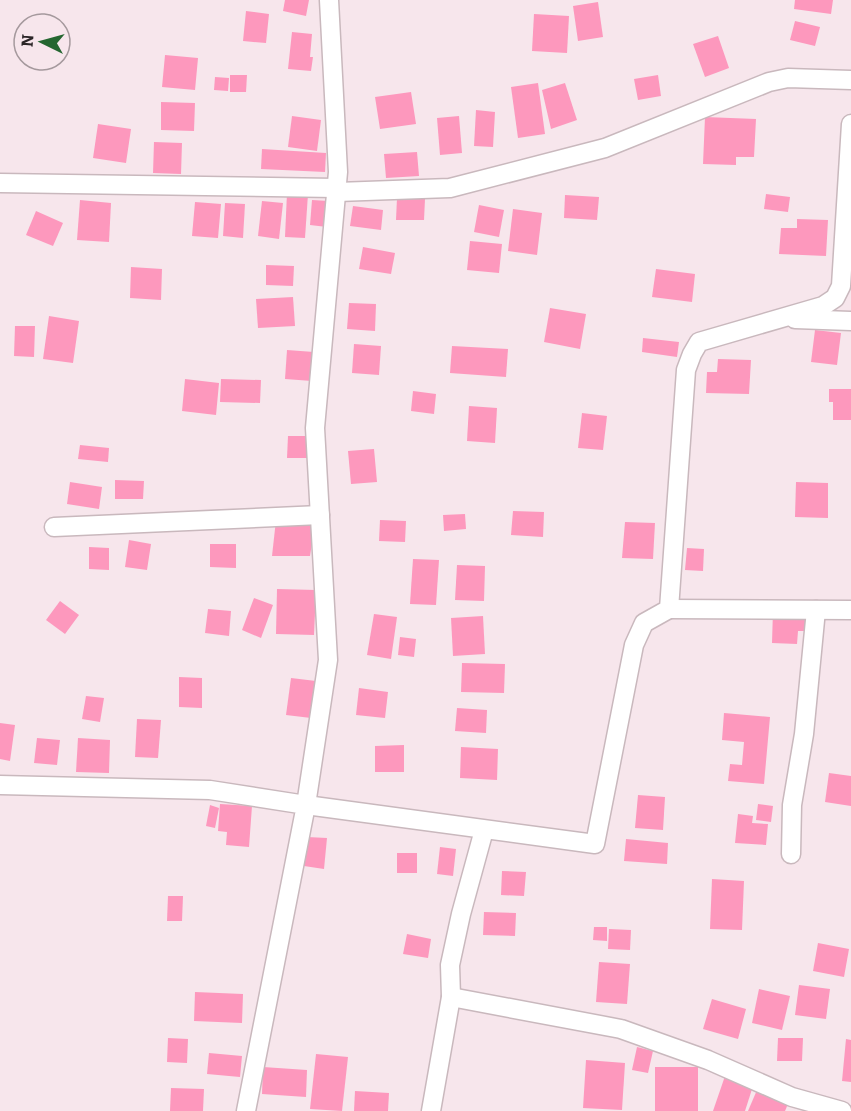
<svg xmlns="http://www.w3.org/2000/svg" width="851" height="1111" font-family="Bitter,serif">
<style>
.building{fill:#fd98bd}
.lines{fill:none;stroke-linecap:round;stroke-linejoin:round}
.minor-casing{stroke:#c9b8bd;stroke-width:21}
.minor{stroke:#fff;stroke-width:18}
</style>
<rect width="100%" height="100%" fill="#f7e6ec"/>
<g class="building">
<polygon points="285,0 309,0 306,16 283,11"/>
<polygon points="795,0 833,0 831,14 794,9"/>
<polygon points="598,2 603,37 578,41 573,6"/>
<polygon points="246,11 269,14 266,43 243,41"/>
<polygon points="534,14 569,16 567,53 532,51"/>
<polygon points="795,21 820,27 815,46 790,40"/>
<polygon points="292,32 312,34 310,57 313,57 311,71 288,69"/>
<polygon points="718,36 729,68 705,77 693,44"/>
<polygon points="165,55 198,58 195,90 162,87"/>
<polygon points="230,75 247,75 246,92 230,92"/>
<polygon points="658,75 661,96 638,100 634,79"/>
<polygon points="215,77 229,78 228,91 214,90"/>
<polygon points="538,83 545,134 518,138 511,87"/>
<polygon points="565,83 577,120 551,129 542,90"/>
<polygon points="411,92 416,124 380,129 375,97"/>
<polygon points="161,102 195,103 194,131 161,130"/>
<polygon points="476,110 495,112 493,147 474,146"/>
<polygon points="292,116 321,120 317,151 288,147"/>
<polygon points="459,116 462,153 440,155 437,118"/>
<polygon points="705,117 756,119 754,157 736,157 736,165 703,164"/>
<polygon points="98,124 131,129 126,163 93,158"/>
<polygon points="154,142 182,143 181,174 153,173"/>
<polygon points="262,149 326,153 325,172 261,169"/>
<polygon points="417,152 419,176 386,178 384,154"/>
<polygon points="287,193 308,194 305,238 285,237"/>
<polygon points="766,194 790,197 788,212 764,209"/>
<polygon points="565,195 599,197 597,220 564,218"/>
<polygon points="397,198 425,199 424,220 396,220"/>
<polygon points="80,200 111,203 109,242 77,240"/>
<polygon points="312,200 329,201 327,227 310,225"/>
<polygon points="262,201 283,203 279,239 258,236"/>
<polygon points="195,202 221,204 218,238 192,236"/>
<polygon points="225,203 245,204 243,238 223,236"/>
<polygon points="479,205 504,210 499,237 474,232"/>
<polygon points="353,206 383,210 381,230 350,226"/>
<polygon points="513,209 542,213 537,255 508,251"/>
<polygon points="36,211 63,223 53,246 26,235"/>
<polygon points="797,219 828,220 826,256 779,254 781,228 797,228"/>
<polygon points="470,241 502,244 499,273 467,270"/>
<polygon points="363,247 395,253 391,274 359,269"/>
<polygon points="266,265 294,266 293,286 266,285"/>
<polygon points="131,267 162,269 161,300 130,298"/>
<polygon points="656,269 695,274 692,302 652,297"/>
<polygon points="293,297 295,326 258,328 256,299"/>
<polygon points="349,303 376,304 375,331 347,329"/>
<polygon points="550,308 586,314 580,349 544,342"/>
<polygon points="49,316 79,321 73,363 43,359"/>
<polygon points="15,326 35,326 34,357 14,356"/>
<polygon points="815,330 841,333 837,365 811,362"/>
<polygon points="643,338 679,342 677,357 642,352"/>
<polygon points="354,344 381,346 379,375 352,373"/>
<polygon points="452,346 508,349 506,377 450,373"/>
<polygon points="287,350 314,352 312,381 285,379"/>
<polygon points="718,359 751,360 749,394 706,393 707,372 717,372"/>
<polygon points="185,379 219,383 216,415 182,411"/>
<polygon points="221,379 261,380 260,403 220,402"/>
<polygon points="829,389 851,389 851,420 833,420 833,402 829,402"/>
<polygon points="413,391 436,394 434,414 411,411"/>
<polygon points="469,406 497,408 495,443 467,441"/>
<polygon points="582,413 607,416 603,450 578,448"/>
<polygon points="288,436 312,436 311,458 287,458"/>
<polygon points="80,445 109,448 108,462 78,459"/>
<polygon points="374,449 377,482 351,484 348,451"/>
<polygon points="115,480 144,481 143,499 115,499"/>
<polygon points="70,482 102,487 99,509 67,504"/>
<polygon points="796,482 828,483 828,518 795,517"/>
<polygon points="513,511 544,512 543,537 511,535"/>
<polygon points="465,514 466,529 444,531 443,515"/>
<polygon points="276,520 315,523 310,556 272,556"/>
<polygon points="380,520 406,521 405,542 379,541"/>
<polygon points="625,522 655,523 653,559 622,558"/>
<polygon points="129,540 151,544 147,570 125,567"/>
<polygon points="210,544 236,544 236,568 210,567"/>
<polygon points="89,547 109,548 109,570 89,569"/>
<polygon points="687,548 704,549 703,571 685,570"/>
<polygon points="413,559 439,560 436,605 410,604"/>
<polygon points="457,565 485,566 484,601 455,600"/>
<polygon points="277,589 316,590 314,635 276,634"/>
<polygon points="254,598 273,605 261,638 242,630"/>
<polygon points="60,601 79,615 65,634 46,620"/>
<polygon points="208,609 231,611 229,636 205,633"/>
<polygon points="773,610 809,612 809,631 798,631 797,644 772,643"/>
<polygon points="374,614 397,617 391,659 367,655"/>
<polygon points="483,616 485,654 453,656 451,618"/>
<polygon points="400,637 416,639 414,657 398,655"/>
<polygon points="462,663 505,664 504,693 461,692"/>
<polygon points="179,677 202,678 202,708 179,707"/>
<polygon points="291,678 316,681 311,718 286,715"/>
<polygon points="359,688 388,692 385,718 356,715"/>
<polygon points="86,696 104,698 100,722 82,719"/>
<polygon points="457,708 487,710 486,733 455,731"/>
<polygon points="724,713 770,717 764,784 728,781 730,764 742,765 744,742 722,740"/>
<polygon points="137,719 161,720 158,758 135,757"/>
<polygon points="0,723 15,725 10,761 0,759"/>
<polygon points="37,738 60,740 57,765 34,763"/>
<polygon points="78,738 110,740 109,773 76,772"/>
<polygon points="404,745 404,772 375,772 375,746"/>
<polygon points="461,747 498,749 497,780 460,778"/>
<polygon points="829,773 851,776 851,806 825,802"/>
<polygon points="638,795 665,797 663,830 635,828"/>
<polygon points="220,804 252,806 249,847 226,845 227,832 218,831"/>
<polygon points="758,804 773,806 771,822 756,820"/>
<polygon points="210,805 219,808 215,828 206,826"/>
<polygon points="738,814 753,816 752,823 768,824 766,845 735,843"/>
<polygon points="307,837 327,838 324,869 304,866"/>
<polygon points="626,839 668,843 667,864 624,861"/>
<polygon points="440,847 456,849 453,876 437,874"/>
<rect x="397" y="853" width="20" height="20"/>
<polygon points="502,871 526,872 524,896 501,895"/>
<polygon points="712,879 744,881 742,930 710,929"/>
<polygon points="168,896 183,896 182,921 167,921"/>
<polygon points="484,912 516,913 515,936 483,935"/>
<polygon points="594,927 607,927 607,941 593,940"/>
<polygon points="609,929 631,930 630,950 608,949"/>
<polygon points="407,934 431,939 428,958 403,954"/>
<polygon points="818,943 849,949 844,977 813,971"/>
<polygon points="599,962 630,964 627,1004 596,1002"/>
<polygon points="799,985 830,989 826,1019 795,1015"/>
<polygon points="759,989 790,996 782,1030 752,1023"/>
<polygon points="195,992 243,994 242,1023 194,1021"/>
<polygon points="712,999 746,1009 738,1039 703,1029"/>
<polygon points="168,1038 188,1039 187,1063 167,1062"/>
<polygon points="778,1038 803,1038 802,1061 777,1061"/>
<polygon points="846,1039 851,1040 851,1082 842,1081"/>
<polygon points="637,1047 653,1051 648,1073 632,1070"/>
<polygon points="209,1053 242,1056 240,1077 207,1074"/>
<polygon points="316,1054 348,1057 342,1111 310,1109"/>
<polygon points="586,1060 625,1063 622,1110 583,1108"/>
<polygon points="263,1067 307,1070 306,1097 262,1094"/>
<rect x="655" y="1067" width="43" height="44"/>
<polygon points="725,1076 753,1086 745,1111 713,1111"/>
<polygon points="171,1088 204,1089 203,1111 170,1111"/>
<polygon points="757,1090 788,1104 785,1111 748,1111"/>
<polygon points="355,1091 389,1093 388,1111 354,1111"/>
</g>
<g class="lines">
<g class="minor-casing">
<g id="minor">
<polyline points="329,0 338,172 315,428 328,660 306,805 595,844 634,645 644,623 669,609 686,370 692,354 699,342 823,306 835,298 841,286 851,124"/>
<polyline points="0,183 336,188"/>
<polyline points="337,192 450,188 605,148 769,82 788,78 851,80"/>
<polyline points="795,319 851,321"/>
<polyline points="54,527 320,515"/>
<polyline points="669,609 851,610"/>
<polyline points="0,785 210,790 306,805 246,1111"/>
<polyline points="791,854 792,805 804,734 816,610"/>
<polyline points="451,997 621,1029 708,1060 792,1097 842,1111"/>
<polyline points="431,1111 451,997 450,965 461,914 484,830"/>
</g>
</g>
<use href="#minor" class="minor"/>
</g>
<g transform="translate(42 42) rotate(275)"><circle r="28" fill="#f7e6ec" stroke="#a5999d" stroke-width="1.5"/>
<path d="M0-4.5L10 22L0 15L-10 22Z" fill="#246630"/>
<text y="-9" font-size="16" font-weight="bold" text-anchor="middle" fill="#2b2527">N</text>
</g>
</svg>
